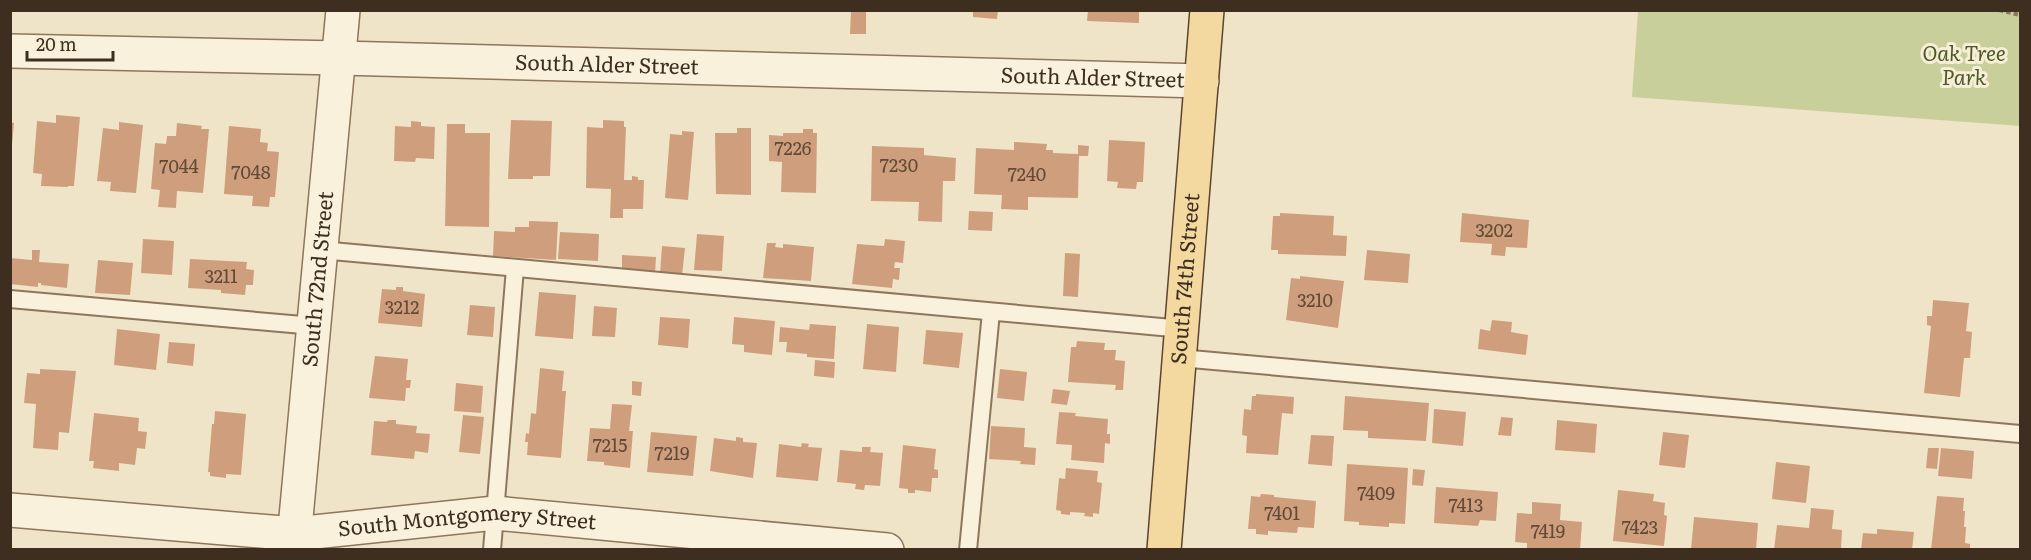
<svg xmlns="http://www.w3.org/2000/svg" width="2031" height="560" font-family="Literata,serif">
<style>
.green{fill:#c9cf9b}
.building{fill:#cf9f7d}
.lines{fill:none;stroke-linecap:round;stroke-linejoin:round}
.lane-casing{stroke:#8d765c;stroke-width:20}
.street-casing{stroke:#8d765c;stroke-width:36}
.primary-casing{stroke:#5b4430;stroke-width:36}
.path{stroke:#8d765c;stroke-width:4;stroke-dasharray:4.5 3;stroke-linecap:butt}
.lane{stroke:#faf1dc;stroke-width:16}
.street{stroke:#faf1dc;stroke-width:33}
.primary{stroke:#f3d9a0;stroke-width:33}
.labels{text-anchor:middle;stroke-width:6;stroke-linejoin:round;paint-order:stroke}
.number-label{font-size:18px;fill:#624a37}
.park-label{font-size:21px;font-style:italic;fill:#4d5a26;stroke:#f7eed8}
.street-label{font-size:21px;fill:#3d2e20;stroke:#f7eed8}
</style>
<rect width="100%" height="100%" fill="#f0e4c8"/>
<polygon class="green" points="1638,11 2020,11 2020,126 1632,97"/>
<g class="building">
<polygon points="851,10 866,10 866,34 850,34"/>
<polygon points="973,10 998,10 997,19 973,17"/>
<polygon points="1088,10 1139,10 1139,23 1087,21"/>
<polygon points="56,115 80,117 74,186 68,186 68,187 41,186 42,174 33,173 37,121 56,123"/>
<polygon points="511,120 552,121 550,176 533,176 533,179 508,179"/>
<polygon points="603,120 624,121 624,127 626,127 624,180 632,180 632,176 638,177 638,180 644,180 643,209 623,209 623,218 610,218 611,189 586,188 587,127 603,128"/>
<polygon points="411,121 421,122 421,126 435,127 434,159 416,158 415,162 394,161 395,126 411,127"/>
<polygon points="10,122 14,123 12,145 10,145"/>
<polygon points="119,122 143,125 136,193 110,191 111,182 97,181 103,128 119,130"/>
<polygon points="177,123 202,126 201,129 209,129 203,193 177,191 176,208 158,207 160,190 151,189 155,143 166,144 167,136 176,136"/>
<polygon points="447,124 465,124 465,133 490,133 489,227 445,226"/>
<polygon points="229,126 261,129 260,142 268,143 267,151 279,152 275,197 270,197 269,207 252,206 253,196 224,194"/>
<polygon points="737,128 751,128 751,195 716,194 715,133 737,133"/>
<polygon points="803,129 813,129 813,133 817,133 816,193 781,192 782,162 769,161 769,135 783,136 783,133 803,133"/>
<polygon points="682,131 694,132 688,200 665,198 670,134 682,135"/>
<polygon points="1109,140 1145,142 1143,182 1137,182 1136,189 1117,188 1118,182 1107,181"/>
<polygon points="1014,142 1047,144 1046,150 1053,150 1053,153 1078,154 1078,145 1089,146 1088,156 1079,156 1078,198 1028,197 1028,210 1001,209 1002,195 974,194 976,148 1014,150"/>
<polygon points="872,146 924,148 924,155 956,158 955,181 943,181 942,222 918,221 919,202 871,201"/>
<polygon points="969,211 993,212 992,231 968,230"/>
<polygon points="1280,213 1334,216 1333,235 1347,236 1346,256 1278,254 1278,250 1271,250 1273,216 1280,216"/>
<polygon points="1462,213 1529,220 1527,248 1506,247 1505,256 1491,255 1492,244 1460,242"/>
<polygon points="529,221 558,222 556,260 493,256 494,231 515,232 515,227 529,227"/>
<polygon points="560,232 599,234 598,261 558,259"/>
<polygon points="697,234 724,236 722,271 694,270"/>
<polygon points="143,239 174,241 172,275 141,273"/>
<polygon points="885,239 905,241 903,263 895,262 894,268 900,268 899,280 893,279 892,288 852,284 857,244 884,246"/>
<polygon points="767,243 776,243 775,247 783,248 783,244 814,247 811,281 763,278"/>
<polygon points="662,246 685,248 682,276 660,274"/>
<polygon points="32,250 40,250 39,262 69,264 67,288 41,285 41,283 38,283 38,287 10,284 10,258 32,260"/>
<polygon points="1367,250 1410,254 1408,283 1364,280"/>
<polygon points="1065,253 1080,254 1078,297 1063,296"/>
<polygon points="622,255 656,257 655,274 622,273"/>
<polygon points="190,259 247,262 246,269 254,270 253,285 246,285 245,295 221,293 221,290 188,288"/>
<polygon points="98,260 133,263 130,295 95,293"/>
<polygon points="1300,276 1344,281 1338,328 1286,320 1291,278 1300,279"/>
<polygon points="396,287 403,287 403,291 425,294 422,327 378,323 382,289 396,290"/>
<polygon points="539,292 576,295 573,339 535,336"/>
<polygon points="1933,300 1969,303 1966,331 1972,332 1970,358 1964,358 1960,397 1924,393 1931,326 1927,325 1927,316 1932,316"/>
<polygon points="470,305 495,307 493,337 467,335"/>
<polygon points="594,306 617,308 615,337 592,336"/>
<polygon points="660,317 690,319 688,348 658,345"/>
<polygon points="734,317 775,321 772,355 744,352 744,345 732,344"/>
<polygon points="1492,320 1512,322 1511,332 1528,335 1526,355 1478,349 1480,329 1490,331"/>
<polygon points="810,324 836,326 834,359 807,357 807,354 786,352 787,342 779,342 780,327 809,330"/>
<polygon points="867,324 899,327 896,372 863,369"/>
<polygon points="117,329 160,334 156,370 114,365"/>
<polygon points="926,330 963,333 959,368 923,364"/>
<polygon points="1077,341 1105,343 1104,350 1116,350 1115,360 1125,361 1123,390 1115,390 1116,385 1068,382 1071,347 1076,347"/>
<polygon points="169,342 195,344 193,366 167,363"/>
<polygon points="375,356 408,359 406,380 411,380 410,388 406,388 405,401 369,398"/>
<polygon points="815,360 835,362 834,378 814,376"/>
<polygon points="540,368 564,371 562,391 566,391 561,458 527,455 528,442 525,442 526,433 529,434 531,413 536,414"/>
<polygon points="40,369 76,371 69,433 59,432 58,450 33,448 36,404 24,403 27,373 40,374"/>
<polygon points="1000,369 1027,372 1024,401 997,398"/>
<polygon points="632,381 642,382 641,396 632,395"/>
<polygon points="456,383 483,386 481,413 454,411"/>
<polygon points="1053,389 1070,391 1067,405 1051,403"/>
<polygon points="1256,394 1294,397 1293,414 1282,413 1278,455 1246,453 1247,436 1242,435 1244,409 1251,410 1252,396 1256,396"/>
<polygon points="1345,396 1429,403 1426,441 1368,438 1368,431 1343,430"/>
<polygon points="612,404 632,405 629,431 633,431 630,468 604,465 604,462 587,461 590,428 610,429"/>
<polygon points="1434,409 1466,412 1463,446 1432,443"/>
<polygon points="215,411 246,414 241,475 226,474 226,478 210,476 210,472 208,472 212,424 214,424"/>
<polygon points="1059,412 1076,413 1075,416 1108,419 1107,434 1110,434 1110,444 1105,443 1104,463 1071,460 1072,445 1056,444"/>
<polygon points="94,413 139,418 138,431 147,432 145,449 137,448 135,465 119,463 119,471 93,468 94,461 89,461"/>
<polygon points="463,415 484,417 480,454 459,452"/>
<polygon points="1501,417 1513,418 1511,436 1498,435"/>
<polygon points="388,420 396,420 396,424 417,426 416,433 430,434 428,453 415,451 414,459 371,455 374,421 387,422"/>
<polygon points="1557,420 1597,424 1595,453 1555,450"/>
<polygon points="991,426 1025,428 1024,447 1036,448 1035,465 1020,464 1021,461 989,459"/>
<polygon points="651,432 697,436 693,476 647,472"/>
<polygon points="1663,432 1689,435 1685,468 1659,465"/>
<polygon points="1311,435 1334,436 1332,466 1308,464"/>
<polygon points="736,437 743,438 743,442 757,443 753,478 710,471 714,438 736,441"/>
<polygon points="802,443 809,444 808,447 822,448 818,481 776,477 779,444 801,447"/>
<polygon points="903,445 936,449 934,469 938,470 938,478 932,478 931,492 915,490 915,493 908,493 908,489 899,488"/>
<polygon points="862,447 871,447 870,452 883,453 880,486 865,485 864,490 855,489 856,484 837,482 840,450 862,452"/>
<polygon points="1928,448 1939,448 1937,469 1926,468"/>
<polygon points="1941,448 1974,451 1972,479 1938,476"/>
<polygon points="1776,462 1810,466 1806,503 1772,499"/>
<polygon points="1347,464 1408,468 1405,524 1389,523 1389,527 1359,525 1359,522 1344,521"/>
<polygon points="1066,468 1098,471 1097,482 1102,483 1099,514 1093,513 1093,517 1084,516 1085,513 1070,512 1070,515 1061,514 1061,511 1056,510 1059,478 1065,479"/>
<polygon points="1413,469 1425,470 1423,486 1412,485"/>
<polygon points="1436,487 1498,492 1496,521 1480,520 1478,526 1434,523"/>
<polygon points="1618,490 1654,494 1653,501 1665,503 1664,515 1667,516 1664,546 1613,541"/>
<polygon points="1261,494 1274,495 1274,497 1316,501 1314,528 1298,527 1297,533 1268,531 1268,535 1256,534 1256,529 1248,529 1251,496 1260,497"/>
<polygon points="1937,496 1964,498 1963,511 1965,511 1964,527 1966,527 1965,543 1970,544 1970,550 1931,550"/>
<polygon points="1532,502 1561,504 1560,520 1582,522 1580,550 1527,550 1527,543 1515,542 1517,513 1532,514"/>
<polygon points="1811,508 1834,510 1832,529 1842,530 1841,550 1774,550 1777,525 1809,528"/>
<polygon points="1694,517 1758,523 1756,550 1691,550"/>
<polygon points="1877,529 1914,532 1912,550 1861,550 1863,533 1877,534"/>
</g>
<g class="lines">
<g class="lane-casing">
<g id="lane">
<polyline points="321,250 1183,329"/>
<polyline points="10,299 314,326"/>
<polyline points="1180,358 2020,434"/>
<polyline points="492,550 515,268"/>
<polyline points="968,550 991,312"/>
</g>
</g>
<g class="street-casing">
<g id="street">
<path id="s1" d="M10,51L340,58L1202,81"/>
<path id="s2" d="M10,510L295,534L495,513L887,550"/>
<path id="s3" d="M293,550L343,10"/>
</g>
</g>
<g class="primary-casing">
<g id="primary">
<path id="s4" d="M1164,550L1207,10"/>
</g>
</g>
<polyline class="path" points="1999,10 2020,15"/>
<use href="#lane" class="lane"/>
<use href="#street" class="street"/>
<use href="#primary" class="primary"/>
</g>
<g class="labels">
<g class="number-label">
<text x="793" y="155">7226</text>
<text x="899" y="172">7230</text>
<text x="179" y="173">7044</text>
<text x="251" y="179">7048</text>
<text x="1027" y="181">7240</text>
<text x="1494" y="237">3202</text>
<text x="221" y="283">3211</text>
<text x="1315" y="307">3210</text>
<text x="402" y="314">3212</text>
<text x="610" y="452">7215</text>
<text x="672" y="460">7219</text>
<text x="1376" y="500">7409</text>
<text x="1466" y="512">7413</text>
<text x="1282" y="520">7401</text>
<text x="1640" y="534">7423</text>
<text x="1548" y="538">7419</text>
</g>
<g class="park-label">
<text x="1964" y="61">Oak Tree<tspan x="1964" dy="24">Park</tspan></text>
</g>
<g class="street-label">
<text dy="7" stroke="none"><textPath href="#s1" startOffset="597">South Alder Street</textPath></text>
<text dy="7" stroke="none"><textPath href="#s1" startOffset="1083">South Alder Street</textPath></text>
<text dy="7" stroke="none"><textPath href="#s3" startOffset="272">South 72nd Street</textPath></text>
<text dy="7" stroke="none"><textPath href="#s4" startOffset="272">South 74th Street</textPath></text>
<text dy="7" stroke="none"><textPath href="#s2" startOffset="459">South Montgomery Street</textPath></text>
</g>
</g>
<rect width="2031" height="560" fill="none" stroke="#3d2e20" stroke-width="24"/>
<path d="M27 51v9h86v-9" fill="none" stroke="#3d2e20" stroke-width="3"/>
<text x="36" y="51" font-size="18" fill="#3d2e20" stroke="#f7eed8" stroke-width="4.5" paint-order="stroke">20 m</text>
</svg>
